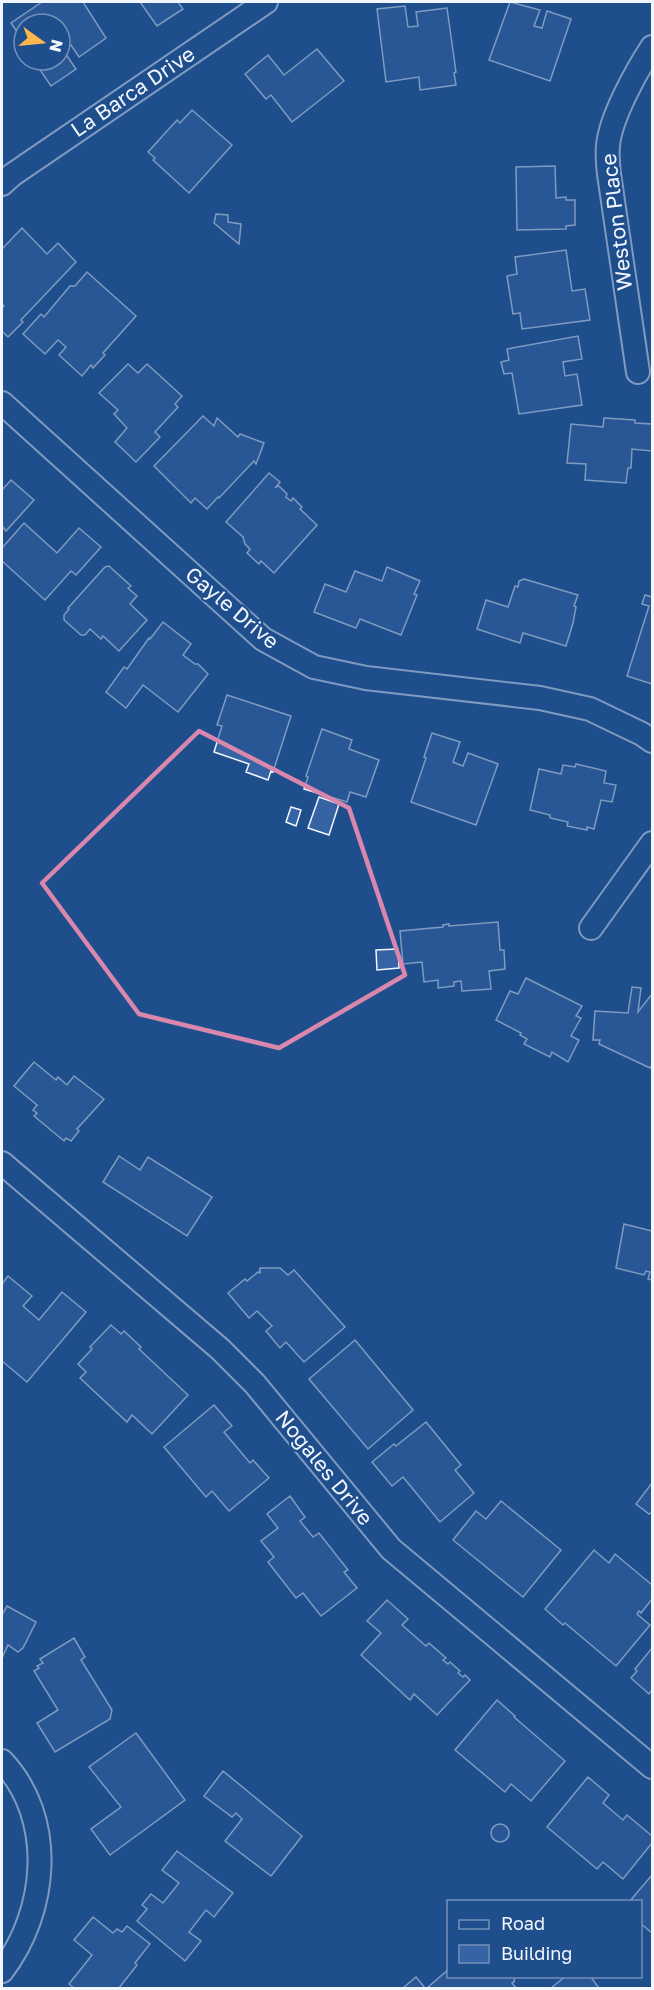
<svg xmlns="http://www.w3.org/2000/svg" width="654" height="1990" font-family="'Golos Text',sans-serif">
<style>
.building{fill:#3563a3;stroke:#f2f6ff;stroke-width:1.5}
.lines{fill:none;stroke-linecap:round;stroke-linejoin:round}
.minor-casing{stroke:#f2f6ff;stroke-width:26}
.minor{stroke:#1f4e8c;stroke-width:22}
.marked{fill:none;stroke:#da87ad;stroke-width:4.5;stroke-linejoin:round}
.labels{text-anchor:middle;stroke-width:4.5;stroke-linejoin:round;paint-order:stroke}
.street-label{font-size:21px;fill:#f2f6ff;stroke:#1f4e8c}
</style>
<rect width="100%" height="100%" fill="#1f4e8c"/>
<g class="building">
<polygon points="42,2 83,2 106,38 79,57 71,45 63,50 76,69 51,86 34,61 60,60 60,24 24,24 24,42 11,23"/>
<polygon points="140,2 178,2 183,9 157,26"/>
<polygon points="510,2 540,10 534,26 542,28 547,11 571,19 550,81 489,60"/>
<polygon points="405,6 408,27 418,26 416,12 447,8 456,72 454,73 456,85 420,90 419,77 386,82 377,9"/>
<polygon points="317,49 344,81 292,122 271,95 266,99 245,74 268,55 284,75"/>
<polygon points="192,110 232,145 189,193 153,160 155,158 148,152 177,120 180,123"/>
<polygon points="555,166 556,198 566,197 566,200 575,200 575,225 566,226 566,229 517,230 516,167"/>
<polygon points="216,214 228,215 228,222 241,224 239,244 214,223"/>
<polygon points="22,228 47,254 58,243 76,262 21,320 23,322 8,337 2,331 2,308 4,306 2,304 2,249"/>
<polygon points="566,250 572,291 585,289 590,320 522,329 520,313 513,314 507,276 517,274 515,257"/>
<polygon points="87,272 136,316 103,353 105,355 93,368 91,365 82,376 59,355 66,347 58,340 45,354 23,334 41,314 44,317 70,286 75,286"/>
<polygon points="578,336 582,359 563,362 565,376 577,374 582,405 519,414 512,373 504,374 501,362 509,360 507,349"/>
<polygon points="128,364 138,373 147,364 182,396 175,404 178,407 155,432 160,437 136,462 115,442 127,428 114,414 118,410 99,393"/>
<polygon points="203,416 214,426 217,418 238,437 240,434 264,443 256,464 254,461 219,498 218,497 207,509 195,498 191,503 154,466"/>
<polygon points="604,418 635,420 635,423 652,424 652,451 632,449 631,468 628,468 626,483 585,480 586,464 567,463 571,424 603,427"/>
<polygon points="269,473 280,482 276,487 279,486 287,494 286,497 291,501 293,498 302,507 300,509 317,525 274,573 261,561 259,564 247,553 250,549 245,544 243,537 226,522"/>
<polygon points="11,480 34,500 6,531 2,526 2,490"/>
<polygon points="24,523 57,553 79,528 101,547 76,575 71,571 45,600 2,561 2,548"/>
<polygon points="109,566 131,586 128,588 137,596 130,604 147,620 119,651 103,636 101,639 90,629 85,635 81,635 64,620 64,615 69,609 68,608 105,567"/>
<polygon points="387,567 420,581 414,594 417,595 401,635 360,619 356,628 314,612 325,584 346,592 355,571 382,581"/>
<polygon points="524,579 578,595 574,606 576,607 573,623 566,646 523,633 520,643 477,629 486,600 508,607 515,586 518,587 519,581"/>
<polygon points="652,594 652,684 627,676 649,606 642,604 645,595 652,597"/>
<polygon points="163,622 191,644 183,655 195,664 198,664 208,674 178,712 143,685 126,708 106,692 124,667 127,669 149,638 150,639"/>
<polygon points="227,695 291,716 273,772 271,771 268,780 246,772 249,764 214,752 222,726 217,725"/>
<polygon points="322,729 352,740 349,749 379,760 366,797 350,792 347,802 304,789 308,777 306,776"/>
<polygon points="432,733 460,742 453,762 463,766 468,753 498,764 476,825 411,802 426,758 424,757"/>
<polygon points="576,764 606,771 604,783 616,785 612,802 601,800 594,829 587,827 587,830 567,826 568,822 550,818 550,815 530,810 539,769 561,774 563,765 575,767"/>
<polygon points="319,797 339,804 329,835 308,828"/>
<polygon points="291,807 301,810 296,826 286,822"/>
<polygon points="498,922 500,950 504,950 505,969 489,971 491,989 462,991 461,981 454,982 454,986 438,988 438,980 424,982 422,962 403,964 400,931 443,927 443,925 449,924 449,926"/>
<polygon points="398,949 399,968 377,970 376,950"/>
<polygon points="526,978 582,1006 576,1016 581,1018 571,1036 579,1040 568,1062 552,1052 550,1057 524,1044 527,1039 520,1035 521,1033 496,1020 510,991 518,994"/>
<polygon points="632,987 641,988 638,1012 652,994 652,1065 650,1068 599,1044 600,1040 593,1040 595,1011 628,1013"/>
<polygon points="34,1062 56,1080 58,1077 67,1085 74,1076 104,1099 77,1129 79,1131 71,1141 66,1138 64,1141 34,1116 37,1113 33,1110 37,1105 14,1086"/>
<polygon points="119,1156 140,1170 148,1157 212,1197 187,1236 103,1182"/>
<polygon points="624,1224 652,1231 652,1280 648,1279 650,1272 646,1271 644,1275 616,1268"/>
<polygon points="260,1268 280,1268 288,1275 294,1270 345,1327 304,1362 286,1342 280,1348 266,1331 272,1326 257,1311 249,1318 228,1293 245,1279 247,1281 258,1272 260,1273"/>
<polygon points="8,1276 32,1296 23,1306 39,1320 62,1292 86,1312 27,1382 2,1361 2,1284"/>
<polygon points="111,1325 121,1334 124,1331 141,1347 139,1349 188,1395 152,1434 132,1415 127,1422 80,1378 86,1372 78,1364 92,1349 90,1347"/>
<polygon points="355,1340 413,1410 368,1449 309,1379"/>
<polygon points="214,1405 232,1426 224,1432 250,1463 253,1460 269,1478 229,1511 212,1491 206,1497 164,1447"/>
<polygon points="426,1422 461,1465 455,1470 474,1493 440,1522 403,1477 392,1486 372,1462 394,1444 396,1446"/>
<polygon points="652,1483 652,1512 649,1514 636,1504"/>
<polygon points="290,1496 305,1517 300,1521 313,1537 319,1533 348,1570 344,1572 357,1588 321,1616 303,1593 296,1598 268,1562 274,1557 261,1541 278,1528 267,1514"/>
<polygon points="501,1501 561,1550 523,1597 453,1540 476,1511 486,1519"/>
<polygon points="594,1550 609,1563 615,1554 652,1585 652,1599 641,1613 639,1611 637,1614 650,1625 616,1666 565,1623 563,1625 545,1609"/>
<polygon points="387,1600 408,1619 402,1625 426,1646 429,1643 446,1658 443,1660 448,1664 450,1662 460,1671 458,1673 463,1677 465,1675 470,1680 437,1715 414,1694 410,1700 361,1655 381,1633 367,1621"/>
<polygon points="7,1606 36,1622 23,1648 18,1652 8,1645 2,1658 2,1615"/>
<polygon points="74,1638 85,1657 81,1660 112,1710 110,1719 55,1752 37,1723 58,1710 34,1671 39,1668 37,1666 43,1663 40,1659"/>
<polygon points="652,1648 652,1690 649,1694 631,1678 637,1671 635,1669"/>
<polygon points="497,1700 515,1716 514,1717 565,1761 531,1801 511,1784 505,1792 455,1750"/>
<polygon points="136,1733 185,1800 110,1855 91,1829 121,1807 89,1767"/>
<polygon points="223,1771 302,1836 271,1876 225,1841 242,1819 236,1813 232,1817 204,1796"/>
<polygon points="588,1777 609,1795 603,1803 623,1820 627,1815 652,1836 652,1843 623,1879 603,1862 597,1869 547,1827"/>
<circle cx="500" cy="1833" r="9"/>
<polygon points="177,1851 233,1893 214,1917 206,1910 189,1932 201,1941 185,1961 137,1921 147,1909 142,1905 151,1894 163,1903 179,1883 162,1870"/>
<polygon points="652,1875 652,1933 640,1923 640,1902 629,1902"/>
<polygon points="93,1917 113,1933 117,1929 122,1932 127,1926 150,1944 135,1963 137,1965 119,1988 74,1988 69,1984 92,1955 74,1940"/>
<polygon points="448,1970 448,1976 515,1976 514,1982 512,1983 516,1988 427,1988"/>
<polygon points="566,1976 590,1976 599,1988 551,1988"/>
<polygon points="416,1977 425,1988 403,1988"/>
</g>
<g class="lines">
<g class="minor-casing">
<g id="minor">
<polyline points="2,184 12,175 266,2"/>
<path d="M638,372L609,174C608,165 607,155 608,146C610,118 637,70 652,47"/>
<polyline points="2,403 263,639 314,667 366,678 540,698 590,709 642,734 652,741"/>
<polyline points="591,928 652,843"/>
<polyline points="2,1163 220,1349 255,1384 391,1549 652,1767"/>
<path d="M2,1761C56,1818 48,1911 2,1971"/>
</g>
</g>
<use href="#minor" class="minor"/>
</g>
<path d="M0 0H654V1990H0ZM199,731L349,808L405,975L279,1048L139,1014L42,883Z" fill="#1f4e8c" fill-opacity=".55" fill-rule="evenodd"/>
<path class="marked" d="M199,731L349,808L405,975L279,1048L139,1014L42,883Z"/>
<g class="labels">
<g class="street-label">
<text transform="translate(133 92) rotate(-34)" y="7">La Barca Drive</text>
<text transform="translate(617 222) rotate(-97)" y="7">Weston Place</text>
<text transform="translate(232 608) rotate(40)" y="7">Gayle Drive</text>
<text transform="translate(324 1468) rotate(51)" y="7">Nogales Drive</text>
</g>
</g>
<rect width="654" height="1990" fill="none" stroke="#f2f6ff" stroke-width="6"/>
<rect x="447" y="1900" width="195" height="78" fill="#1f4e8c" stroke="#7391ba" stroke-width="1.5"/>
<rect x="459" y="1920" width="30" height="9" fill="#1f4e8c" stroke="#7391ba" stroke-width="1.5"/>
<text x="501" y="1930" font-size="18" fill="#f2f6ff">Road</text>
<rect x="459" y="1945" width="30" height="18" fill="#3563a3" stroke="#7391ba" stroke-width="1.5"/>
<text x="501" y="1960" font-size="18" fill="#f2f6ff">Building</text>
<g transform="translate(42 42) rotate(105)"><circle r="28" fill="#1f4e8c" stroke="#7391ba" stroke-width="1.5"/>
<path d="M0-4.5L10 22L0 15L-10 22Z" fill="#ffb74d"/>
<text y="-9" font-size="16" font-weight="bold" text-anchor="middle" fill="#f2f6ff">N</text>
</g>
</svg>
